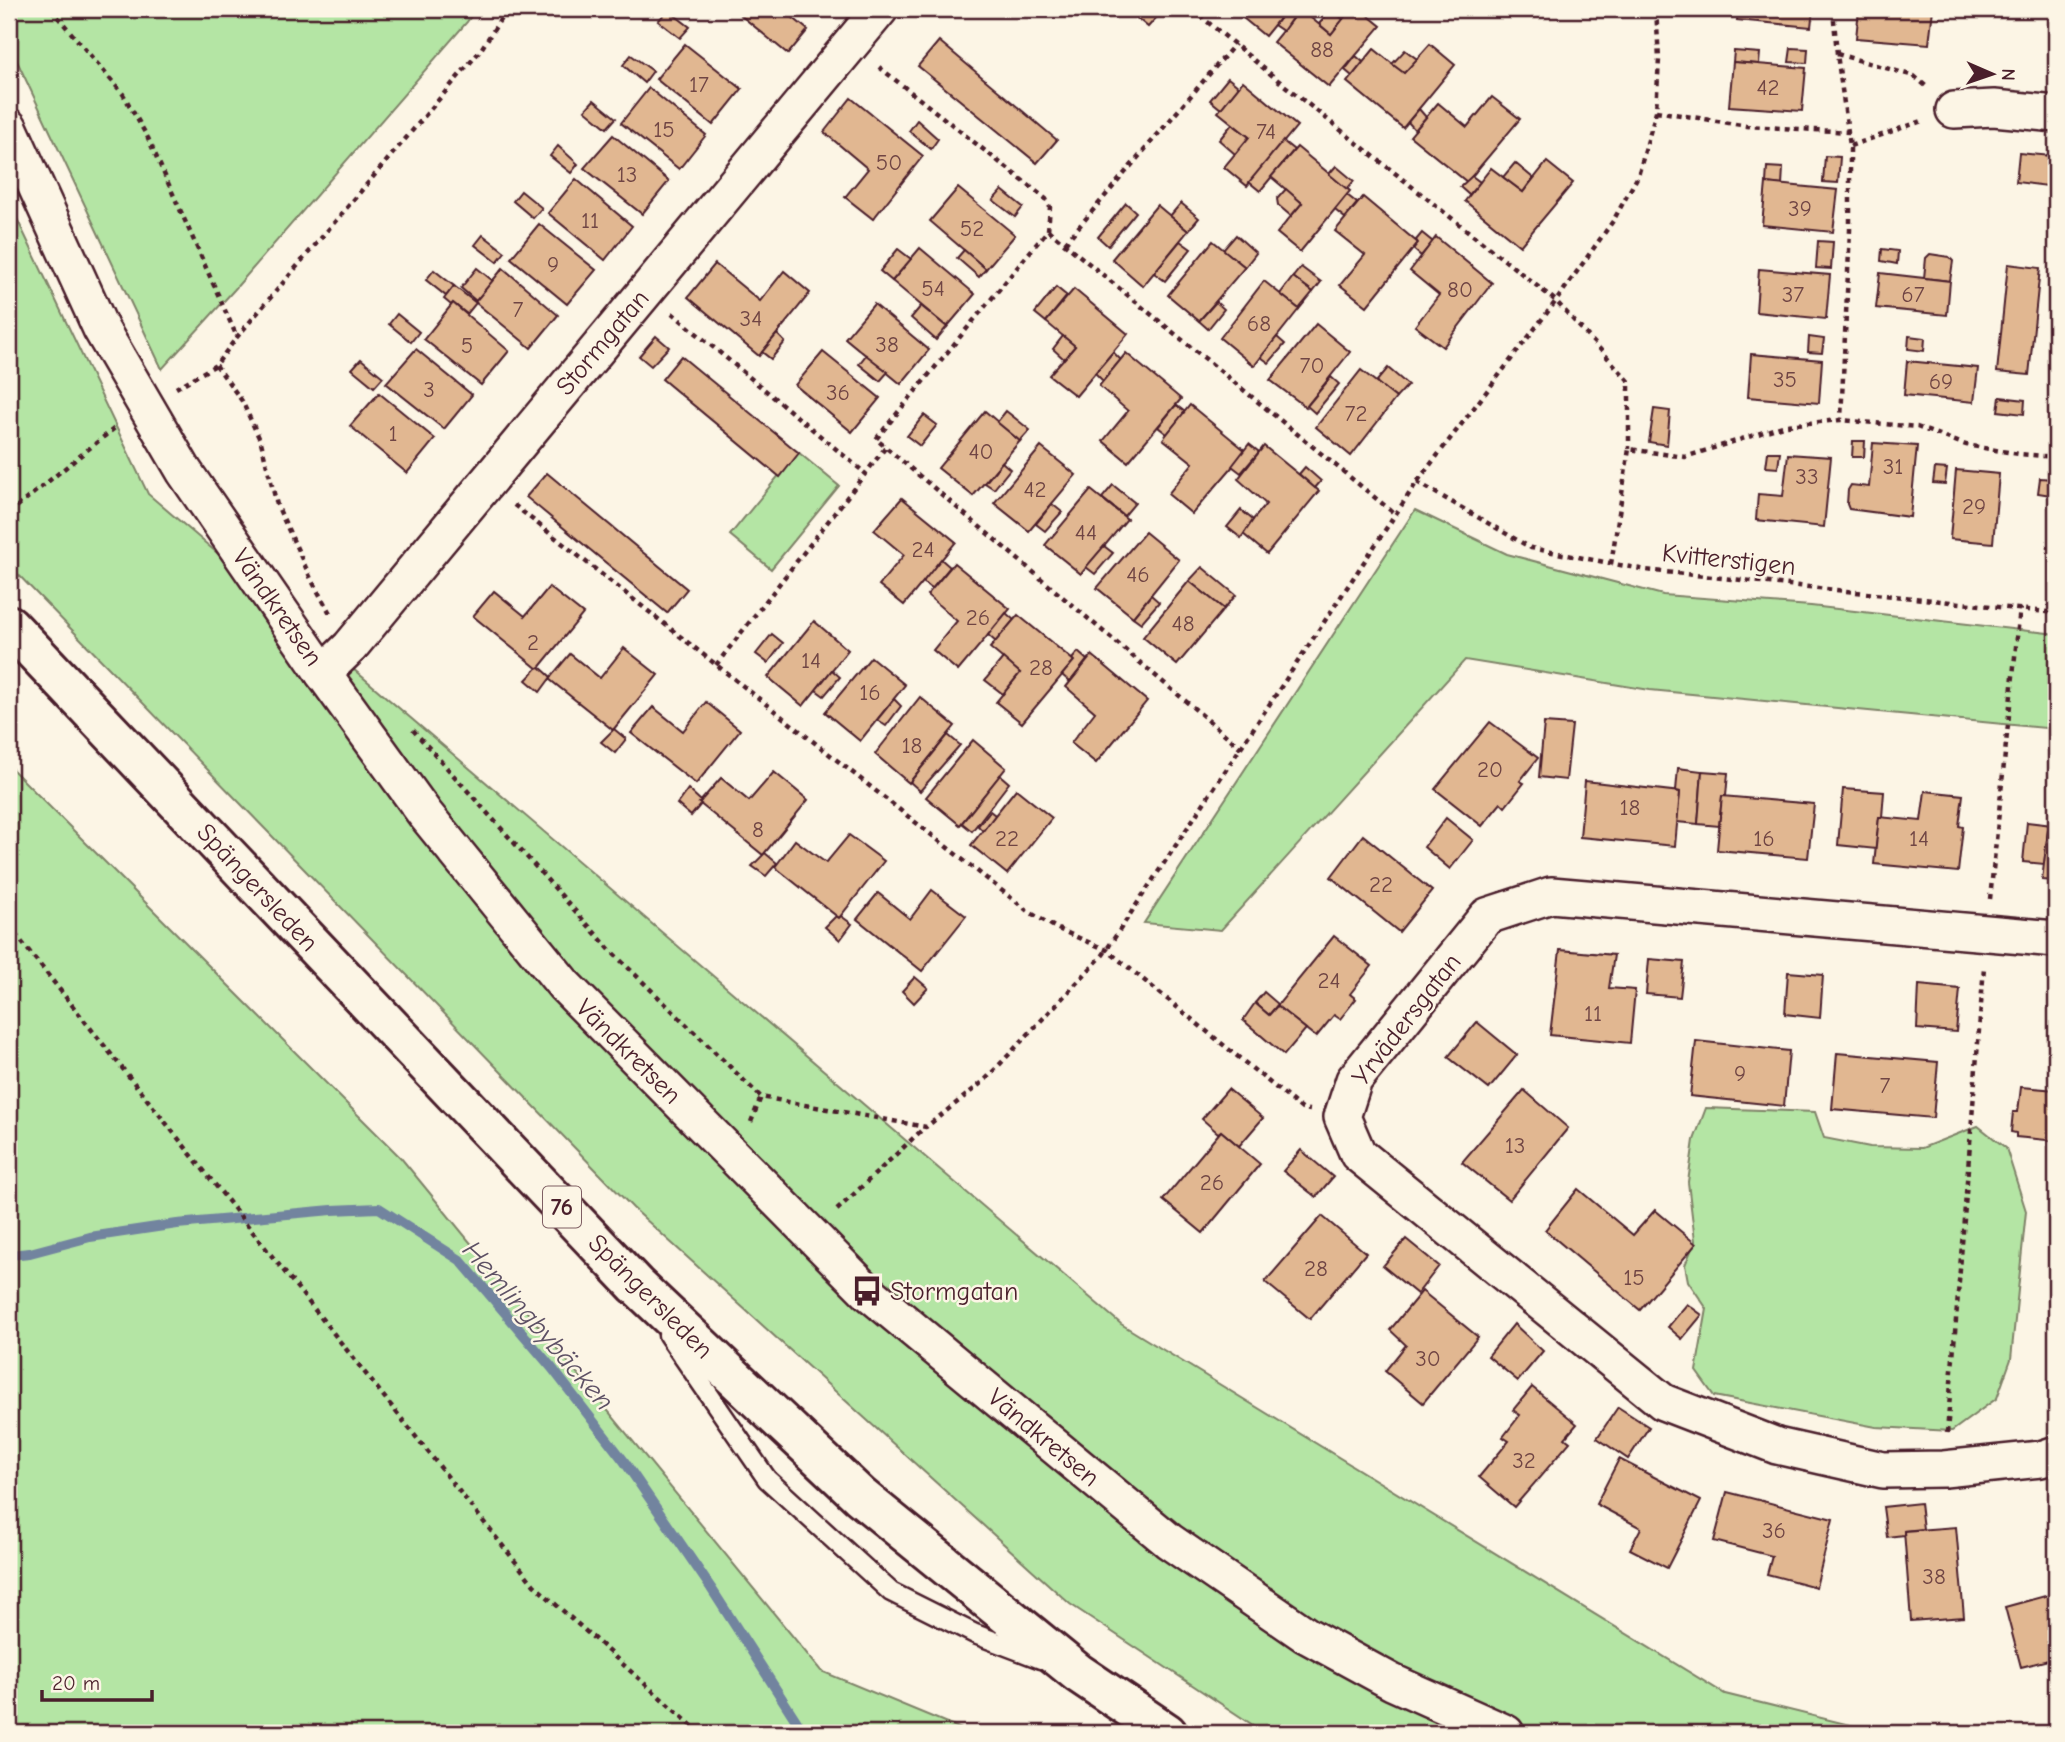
<svg xmlns="http://www.w3.org/2000/svg" width="2065" height="1742" font-family="'Comic Neue',sans-serif">
<style>
.green{fill:#b4e5a4;stroke:#7f8268;stroke-width:2}
.lines{fill:none;stroke-linecap:round;stroke-linejoin:round}
.stream{stroke:#72849f;stroke-width:10}
.building{fill:#e1b791;stroke:#4a1f2b;stroke-width:2}
.service-casing{stroke:#4a1f2b;stroke-width:23}
.minor-casing{stroke:#4a1f2b;stroke-width:40}
.primary-casing{stroke:#4a1f2b;stroke-width:44}
.path{stroke:#4a1f2b;stroke-width:4.5;stroke-dasharray:5 5;stroke-linecap:butt}
.service{stroke:#fcf5e5;stroke-width:18}
.minor{stroke:#fcf5e5;stroke-width:35}
.primary{stroke:#fcf5e5;stroke-width:38}
.labels{text-anchor:middle;stroke-width:5;stroke-linejoin:round;paint-order:stroke}
.number-label{font-size:23px;fill:#704544}
.shield{fill:#fcf5e5;stroke:#7f5f63;stroke-width:2}
.shield-label{font-size:24px;font-weight:bold;fill:#4a1f2b}
.street-label{font-size:26px;fill:#4a1f2b;stroke:#fcf5e5}
.poi-label{font-size:26px;fill:#4a1f2b;stroke:#fcf5e5;text-anchor:start}
.water-label{font-size:28px;font-style:italic;fill:#5e5165;stroke:#fcf5e5}
</style>
<rect width="100%" height="100%" fill="#fcf5e5"/>
<filter id="ink" filterUnits="userSpaceOnUse"><feTurbulence type="fractalNoise" baseFrequency=".0143" numOctaves="2"/><feDisplacementMap in="SourceGraphic" scale="14" xChannelSelector="R" yChannelSelector="G"/><feConvolveMatrix kernelMatrix="1 2 1 2 8 2 1 2 1" color-interpolation-filters="sRGB"/></filter>
<g filter="url(#ink)">
<g class="green">
<polygon points="9,9 476,9 467,22 234,290 162,369 9,44"/>
<polygon points="9,202 148,494 1121,1324 1725,1694 1882,1733 1265,1733 1070,1604 633,1208 9,565"/>
<polygon points="798,452 839,486 771,569 730,535"/>
<polygon points="1415,510 1507,554 1663,595 1811,606 2056,634 2056,729 1650,690 1465,660 1221,930 1144,923"/>
<polygon points="9,766 401,1158 821,1671 971,1733 9,1733"/>
<polygon points="1706,1108 1815,1112 1824,1138 1870,1147 1922,1148 1978,1126 2006,1148 2026,1211 2011,1359 1997,1398 1952,1431 1876,1427 1714,1396 1696,1371 1707,1309 1688,1281 1685,1265 1695,1241 1688,1182 1694,1140"/>
</g>
<g class="lines">
<polyline class="stream" points="9,1255 30,1253 90,1237 177,1224 332,1210 379,1208 460,1260 552,1368 624,1461 711,1588 804,1733"/>
</g>
<g class="building">
<polygon points="733,9 782,9 808,30 788,54"/>
<polygon points="1126,9 1164,9 1148,27"/>
<polygon points="1232,9 1287,9 1265,36"/>
<polygon points="1300,9 1331,34 1351,9 1360,9 1381,26 1329,87 1273,42"/>
<polygon points="1738,9 1813,9 1811,27 1737,20"/>
<polygon points="1859,9 1933,9 1929,44 1856,38"/>
<polygon points="668,10 690,27 680,38 658,21"/>
<polygon points="1331,10 1343,19 1331,34 1319,24"/>
<polygon points="1285,12 1292,18 1283,31 1274,25"/>
<polygon points="939,41 1057,140 1037,163 918,66"/>
<polygon points="685,44 742,89 713,125 656,79"/>
<polygon points="1430,44 1455,65 1403,128 1347,82 1374,49 1404,73"/>
<polygon points="1791,48 1808,49 1807,63 1789,62"/>
<polygon points="1405,50 1417,59 1404,73 1392,64"/>
<polygon points="1734,51 1760,53 1759,64 1733,62"/>
<polygon points="631,55 653,71 644,83 623,65"/>
<polygon points="1356,56 1363,62 1352,76 1345,70"/>
<polygon points="1733,62 1806,68 1802,111 1729,106"/>
<polygon points="1228,78 1239,87 1221,109 1210,100"/>
<polygon points="1243,81 1297,126 1247,186 1224,167 1249,137 1218,112"/>
<polygon points="649,88 706,135 679,169 621,123"/>
<polygon points="1492,97 1520,119 1467,182 1410,136 1438,103 1467,127"/>
<polygon points="851,98 923,156 873,219 845,197 868,169 824,132"/>
<polygon points="594,100 616,118 607,128 585,110"/>
<polygon points="1419,109 1426,117 1415,130 1408,122"/>
<polygon points="917,120 938,139 931,149 909,131"/>
<polygon points="1232,124 1249,137 1235,154 1219,140"/>
<polygon points="613,135 669,181 642,214 584,168"/>
<polygon points="1283,141 1294,150 1260,191 1249,182"/>
<polygon points="558,146 578,164 571,173 550,156"/>
<polygon points="1297,147 1350,191 1300,252 1277,233 1302,203 1271,177"/>
<polygon points="2019,153 2051,156 2047,186 2016,182"/>
<polygon points="1825,156 1840,157 1838,183 1823,182"/>
<polygon points="1547,162 1573,183 1520,246 1465,201 1491,168 1523,192"/>
<polygon points="1515,163 1533,178 1523,192 1503,177"/>
<polygon points="1336,166 1354,181 1347,189 1329,174"/>
<polygon points="1767,167 1783,168 1782,185 1766,183"/>
<polygon points="1472,176 1480,182 1469,195 1460,187"/>
<polygon points="576,179 632,226 605,260 548,213"/>
<polygon points="1766,183 1838,190 1833,232 1762,225"/>
<polygon points="958,188 1015,235 986,269 930,221"/>
<polygon points="1286,189 1302,203 1291,216 1278,205 1277,199"/>
<polygon points="1002,190 1023,207 1015,217 993,200"/>
<polygon points="521,191 542,208 533,218 513,201"/>
<polygon points="1347,195 1357,203 1345,218 1335,210"/>
<polygon points="1363,197 1418,243 1367,306 1340,285 1365,255 1335,231"/>
<polygon points="1126,203 1136,212 1108,246 1098,237"/>
<polygon points="1181,203 1199,218 1188,231 1170,216"/>
<polygon points="1157,205 1188,231 1143,286 1112,259"/>
<polygon points="539,224 596,270 567,304 511,258"/>
<polygon points="1422,233 1433,242 1421,256 1413,249 1418,243 1416,240"/>
<polygon points="483,235 505,252 497,262 475,245"/>
<polygon points="1236,235 1256,253 1245,267 1223,250"/>
<polygon points="1436,237 1492,283 1443,347 1415,326 1439,295 1410,271"/>
<polygon points="1180,241 1191,249 1165,281 1154,273"/>
<polygon points="1213,241 1245,267 1199,321 1168,295"/>
<polygon points="1818,241 1833,242 1831,269 1816,268"/>
<polygon points="920,248 975,294 947,327 892,281"/>
<polygon points="898,249 911,259 892,281 880,271"/>
<polygon points="1882,249 1898,251 1897,264 1881,261"/>
<polygon points="964,250 986,269 979,277 957,258"/>
<polygon points="1930,254 1949,257 1953,261 1950,281 1924,278 1926,258"/>
<polygon points="715,264 760,301 784,271 810,293 759,356 688,297"/>
<polygon points="2008,264 2040,268 2029,375 1997,372"/>
<polygon points="1301,267 1321,282 1313,292 1293,277"/>
<polygon points="477,268 493,281 476,301 461,288"/>
<polygon points="503,268 558,315 531,348 475,302"/>
<polygon points="1759,269 1830,275 1826,319 1756,312"/>
<polygon points="434,270 454,286 446,296 426,280"/>
<polygon points="1880,273 1950,281 1947,315 1876,308"/>
<polygon points="1293,277 1313,292 1299,309 1280,294"/>
<polygon points="1264,281 1299,309 1254,366 1220,338"/>
<polygon points="454,286 476,303 467,314 453,303 451,305 444,299"/>
<polygon points="1056,287 1067,296 1046,322 1035,313"/>
<polygon points="1074,289 1128,334 1076,396 1049,375 1075,346 1046,322"/>
<polygon points="1216,302 1224,309 1208,329 1199,321"/>
<polygon points="453,303 509,351 481,385 424,339"/>
<polygon points="874,304 929,350 901,384 845,338"/>
<polygon points="921,306 947,327 936,340 911,318"/>
<polygon points="397,314 419,332 411,342 389,324"/>
<polygon points="1316,324 1350,352 1306,407 1270,380"/>
<polygon points="777,334 785,342 771,359 762,352"/>
<polygon points="656,336 669,347 651,366 639,356"/>
<polygon points="1063,336 1075,346 1064,359 1053,349"/>
<polygon points="1909,336 1925,338 1924,351 1908,349"/>
<polygon points="1277,337 1285,344 1269,363 1261,357"/>
<polygon points="1809,337 1824,339 1822,353 1808,352"/>
<polygon points="416,349 472,395 444,429 386,383"/>
<polygon points="823,352 880,398 852,432 795,385"/>
<polygon points="1113,352 1121,360 1103,381 1095,373"/>
<polygon points="1126,353 1181,399 1128,462 1103,441 1128,411 1099,386"/>
<polygon points="1751,354 1822,360 1819,403 1748,397"/>
<polygon points="866,355 888,372 880,381 859,364"/>
<polygon points="681,356 799,453 780,477 662,379"/>
<polygon points="361,359 383,377 374,387 352,369"/>
<polygon points="1907,361 1978,368 1974,402 1904,395"/>
<polygon points="1388,368 1408,385 1396,398 1376,382"/>
<polygon points="1361,370 1396,398 1351,456 1316,427"/>
<polygon points="1331,377 1339,384 1315,413 1307,406"/>
<polygon points="379,393 435,439 407,473 350,426"/>
<polygon points="2000,397 2025,400 2024,414 1998,411"/>
<polygon points="1176,405 1185,412 1167,434 1158,427"/>
<polygon points="1190,405 1246,451 1192,514 1168,494 1193,463 1163,439"/>
<polygon points="1654,409 1670,411 1667,445 1649,442"/>
<polygon points="985,411 1020,441 973,496 938,468"/>
<polygon points="1006,411 1030,430 1020,441 997,422"/>
<polygon points="924,415 937,425 920,446 907,436"/>
<polygon points="1853,441 1865,441 1864,457 1852,457"/>
<polygon points="1873,443 1917,446 1910,517 1849,509 1847,504 1848,490 1851,485 1869,487"/>
<polygon points="1249,444 1259,452 1241,473 1232,466"/>
<polygon points="1264,446 1319,491 1267,554 1242,533 1266,504 1238,479"/>
<polygon points="1041,447 1076,475 1029,531 994,503"/>
<polygon points="1768,452 1780,452 1778,468 1766,467"/>
<polygon points="1788,454 1831,457 1824,527 1756,520 1758,494 1783,496"/>
<polygon points="1002,462 1010,469 994,489 985,483"/>
<polygon points="1305,467 1321,481 1315,488 1299,474"/>
<polygon points="1935,468 1947,469 1945,484 1933,483"/>
<polygon points="1956,470 1999,474 1993,543 1950,539"/>
<polygon points="547,473 687,589 667,613 526,497"/>
<polygon points="2040,478 2052,479 2051,495 2038,493"/>
<polygon points="1113,485 1135,503 1124,516 1102,498"/>
<polygon points="1091,490 1127,519 1081,574 1045,545"/>
<polygon points="902,498 956,542 904,605 879,585 904,555 874,530"/>
<polygon points="1052,504 1062,512 1045,531 1036,524"/>
<polygon points="1241,510 1253,520 1241,538 1227,527"/>
<polygon points="1145,532 1179,560 1133,617 1097,588"/>
<polygon points="1104,546 1113,553 1095,574 1086,567"/>
<polygon points="941,559 950,567 932,589 923,582"/>
<polygon points="954,563 1010,609 958,671 933,650 957,621 927,595"/>
<polygon points="1202,567 1236,595 1224,609 1189,581"/>
<polygon points="1189,581 1224,609 1177,665 1143,637"/>
<polygon points="549,587 583,614 538,669 473,616 494,591 525,616"/>
<polygon points="1151,595 1159,602 1141,623 1133,617"/>
<polygon points="1006,613 1014,620 996,642 988,635"/>
<polygon points="1018,615 1074,661 1022,723 996,702 1020,673 990,648"/>
<polygon points="814,621 848,650 803,706 768,677"/>
<polygon points="772,634 783,643 768,663 756,654"/>
<polygon points="624,648 658,675 613,730 549,679 570,654 600,678"/>
<polygon points="1078,652 1087,660 1070,682 1062,675 1074,661 1072,659"/>
<polygon points="1092,655 1147,701 1096,763 1071,743 1095,712 1066,687"/>
<polygon points="871,657 905,685 860,741 825,712"/>
<polygon points="1003,658 1020,673 1003,694 985,680"/>
<polygon points="540,667 551,677 540,692 526,680 537,668"/>
<polygon points="832,670 840,677 824,696 816,690"/>
<polygon points="920,697 955,726 909,783 875,754"/>
<polygon points="894,699 901,706 886,726 877,720"/>
<polygon points="706,702 740,730 696,784 631,733 653,707 683,731"/>
<polygon points="1490,722 1538,758 1520,781 1524,783 1505,807 1501,803 1482,826 1435,789"/>
<polygon points="1544,723 1572,725 1566,780 1539,777"/>
<polygon points="614,729 626,739 615,753 601,742"/>
<polygon points="948,735 960,745 920,791 910,782"/>
<polygon points="973,740 1006,768 960,825 926,797"/>
<polygon points="1678,768 1702,771 1698,824 1677,822 1680,792 1676,791"/>
<polygon points="1702,771 1728,773 1726,796 1722,796 1719,826 1698,824"/>
<polygon points="774,772 808,800 763,855 699,803 721,778 749,801"/>
<polygon points="1000,775 1009,783 972,831 962,823"/>
<polygon points="1585,781 1680,792 1675,846 1580,837"/>
<polygon points="688,789 701,801 699,803 701,804 691,816 677,804"/>
<polygon points="1016,789 1052,818 1007,874 971,845"/>
<polygon points="1843,789 1884,792 1882,817 1879,817 1876,849 1838,845"/>
<polygon points="1925,791 1963,795 1959,826 1963,827 1958,872 1874,864 1879,817 1921,821"/>
<polygon points="1722,796 1814,804 1808,858 1717,850"/>
<polygon points="990,811 995,815 983,831 978,826"/>
<polygon points="1446,818 1473,840 1450,869 1424,847"/>
<polygon points="2027,822 2052,825 2052,831 2048,831 2044,864 2023,862"/>
<polygon points="2048,831 2056,832 2056,881 2042,880"/>
<polygon points="849,835 884,861 839,918 775,867 795,840 826,863"/>
<polygon points="1363,835 1432,891 1399,932 1331,877"/>
<polygon points="765,853 777,863 766,876 752,866"/>
<polygon points="932,890 966,916 922,971 857,919 878,893 910,919"/>
<polygon points="836,916 839,918 841,916 852,924 840,940 825,927"/>
<polygon points="1334,936 1372,966 1350,994 1356,999 1340,1019 1334,1015 1316,1037 1277,1006"/>
<polygon points="1560,950 1614,955 1609,988 1635,990 1630,1043 1550,1035"/>
<polygon points="1649,959 1684,962 1680,997 1646,994"/>
<polygon points="1788,972 1823,975 1820,1018 1785,1014"/>
<polygon points="915,977 928,988 914,1003 902,991"/>
<polygon points="1919,985 1960,989 1956,1032 1917,1029"/>
<polygon points="1264,992 1278,1004 1269,1015 1255,1003"/>
<polygon points="1255,1003 1269,1015 1277,1006 1306,1029 1284,1055 1243,1020"/>
<polygon points="1477,1022 1517,1055 1489,1089 1448,1057"/>
<polygon points="1696,1041 1789,1051 1784,1106 1690,1096"/>
<polygon points="1837,1053 1938,1062 1933,1118 1832,1109"/>
<polygon points="2021,1087 2056,1090 2056,1141 2016,1137 2016,1133 2011,1132 2013,1112 2018,1112"/>
<polygon points="1228,1089 1263,1118 1239,1146 1221,1131 1218,1133 1202,1119"/>
<polygon points="1524,1090 1568,1128 1509,1200 1462,1162"/>
<polygon points="1221,1131 1260,1164 1203,1233 1163,1200"/>
<polygon points="1301,1150 1333,1177 1316,1197 1283,1171"/>
<polygon points="1578,1189 1633,1235 1655,1210 1696,1244 1640,1310 1545,1230"/>
<polygon points="1322,1216 1366,1253 1310,1319 1265,1282"/>
<polygon points="1406,1239 1439,1266 1417,1294 1383,1266"/>
<polygon points="1422,1291 1478,1337 1423,1403 1385,1371 1406,1345 1390,1330"/>
<polygon points="1687,1304 1702,1315 1682,1339 1668,1327"/>
<polygon points="1514,1324 1543,1351 1518,1381 1488,1356"/>
<polygon points="1532,1387 1577,1424 1565,1438 1570,1442 1514,1507 1479,1477 1509,1441 1503,1437 1520,1415 1513,1410"/>
<polygon points="1618,1407 1649,1427 1628,1459 1597,1438"/>
<polygon points="1619,1459 1701,1501 1667,1568 1630,1549 1641,1528 1596,1504"/>
<polygon points="1727,1492 1833,1519 1816,1587 1767,1574 1772,1556 1714,1541"/>
<polygon points="1920,1503 1923,1529 1904,1531 1904,1535 1887,1537 1883,1507"/>
<polygon points="1956,1527 1964,1617 1911,1621 1904,1531"/>
<polygon points="2056,1593 2056,1658 2021,1667 2005,1607"/>
</g>
<g class="lines">
<g class="service-casing">
<polyline id="service" points="668,1335 767,1479 891,1592 975,1634 1041,1659"/>
</g>
<g class="minor-casing">
<g id="minor">
<polyline points="1954,110 1994,108 2056,114"/>
<polyline points="9,127 101,329 184,471 323,673 425,814 564,985 867,1291 1169,1541 1306,1635 1392,1682 1506,1733"/>
<polyline points="323,673 350,647 880,9"/>
<polyline points="2056,939 1551,895 1487,916 1354,1080 1342,1117 1358,1154 1663,1402 1777,1446 1883,1470 1944,1469 2041,1459 2056,1454"/>
</g>
</g>
<g class="primary-casing">
<polyline id="primary" points="9,625 636,1285 860,1496 1078,1673 1167,1733"/>
</g>
<g class="path">
<polyline points="51,9 123,94 148,138 237,337"/>
<polyline points="1192,9 1279,81 1556,301 1629,381 1629,449"/>
<polyline points="1833,9 1837,54 1850,146 1850,230 1841,419"/>
<polyline points="1837,54 1914,76 1927,87"/>
<polyline points="879,67 1046,199 1050,207 1048,230 876,439 1241,748"/>
<polyline points="1656,111 1747,126 1850,132"/>
<polyline points="1850,146 1922,121"/>
<polyline points="1048,230 1395,514"/>
<polyline points="1065,243 1235,44"/>
<polyline points="672,313 865,473"/>
<polyline points="216,365 242,401 261,442 277,505 312,581 331,615"/>
<polyline points="176,388 216,365 237,337 480,51 507,9"/>
<polyline points="1417,482 1531,548 1646,570 2056,613"/>
<polyline points="514,505 1029,912 1058,929 1107,950 1302,1109 1310,1110"/>
<polyline points="9,513 116,427"/>
<polyline points="1611,564 1629,449 1685,457 1786,425 1841,420 1917,427 1966,445 2019,454 2056,457"/>
<polyline points="716,665 886,447"/>
<polyline points="413,730 612,952 761,1097 926,1127 984,1081 1103,955 1417,482 1556,301 1613,221 1638,176 1656,111 1659,59 1656,9"/>
<polyline points="1990,899 2020,608"/>
<polyline points="9,926 534,1585 700,1733"/>
<polyline points="751,1122 761,1097"/>
<polyline points="837,1210 925,1127"/>
<polyline points="1947,1433 1984,967"/>
</g>
<use href="#service" class="service"/>
<use href="#minor" class="minor"/>
<use href="#primary" class="primary"/>
</g>
</g>
<defs>
<g id="bus-bare" transform="scale(2.415)"><path d="M-5-6H5V4H4V6H2V4H-2V6H-4V4H-5ZM-3.5-4V0h7V-4ZM-3.5 1.2v1.5H-2V1.2ZM2 1.2v1.5H3.5V1.2Z" fill="#4a1f2b" stroke="#fcf5e5" stroke-width="2.5" paint-order="stroke"/></g>
</defs>
<g fill-rule="evenodd">
<use href="#bus-bare" x="867" y="1291"/>
</g>
<g class="labels">
<g class="number-label">
<text x="1322" y="57">88</text>
<text x="699" y="92">17</text>
<text x="1768" y="95">42</text>
<text x="664" y="137">15</text>
<text x="1266" y="139">74</text>
<text x="889" y="170">50</text>
<text x="627" y="182">13</text>
<text x="1800" y="216">39</text>
<text x="590" y="228">11</text>
<text x="972" y="236">52</text>
<text x="553" y="272">9</text>
<text x="933" y="296">54</text>
<text x="1460" y="297">80</text>
<text x="1793" y="302">37</text>
<text x="1913" y="302">67</text>
<text x="518" y="317">7</text>
<text x="751" y="326">34</text>
<text x="1259" y="331">68</text>
<text x="887" y="352">38</text>
<text x="467" y="353">5</text>
<text x="1312" y="373">70</text>
<text x="1785" y="387">35</text>
<text x="1941" y="389">69</text>
<text x="429" y="397">3</text>
<text x="838" y="400">36</text>
<text x="1356" y="421">72</text>
<text x="393" y="441">1</text>
<text x="981" y="459">40</text>
<text x="1893" y="474">31</text>
<text x="1807" y="484">33</text>
<text x="1035" y="497">42</text>
<text x="1974" y="514">29</text>
<text x="1086" y="540">44</text>
<text x="923" y="557">24</text>
<text x="1138" y="582">46</text>
<text x="978" y="625">26</text>
<text x="1183" y="631">48</text>
<text x="533" y="650">2</text>
<text x="811" y="668">14</text>
<text x="1041" y="675">28</text>
<text x="870" y="700">16</text>
<text x="912" y="753">18</text>
<text x="1490" y="777">20</text>
<text x="1630" y="815">18</text>
<text x="758" y="837">8</text>
<text x="1007" y="846">22</text>
<text x="1764" y="846">16</text>
<text x="1919" y="846">14</text>
<text x="1381" y="892">22</text>
<text x="1329" y="988">24</text>
<text x="1593" y="1021">11</text>
<text x="1740" y="1081">9</text>
<text x="1885" y="1093">7</text>
<text x="1515" y="1153">13</text>
<text x="1212" y="1190">26</text>
<text x="1316" y="1276">28</text>
<text x="1634" y="1285">15</text>
<text x="1428" y="1366">30</text>
<text x="1524" y="1468">32</text>
<text x="1774" y="1538">36</text>
<text x="1934" y="1584">38</text>
</g>
<rect class="shield" x="543" y="1186.5" width="38" height="41" rx="5"/>
<g class="shield-label">
<text x="562" y="1215">76</text>
</g>
<g class="street-label">
<text transform="translate(602 342) rotate(-50)" y="9">Stormgatan</text>
<text transform="translate(1729 559) rotate(6)" y="9">Kvitterstigen</text>
<text transform="translate(278 607) rotate(55)" y="9">Vändkretsen</text>
<text transform="translate(258 887) rotate(47)" y="9">Spängersleden</text>
<text transform="translate(1406 1019) rotate(-52)" y="9">Yrvädersgatan</text>
<text transform="translate(629 1051) rotate(45)" y="9">Vändkretsen</text>
<text transform="translate(651 1296) rotate(45)" y="9">Spängersleden</text>
<text transform="translate(1044 1437) rotate(40)" y="9">Vändkretsen</text>
</g>
<g class="poi-label">
<text x="890" y="1300">Stormgatan</text>
</g>
<g class="water-label">
<text transform="translate(539 1325) rotate(49)" y="10">Hemlingbybäcken</text>
</g>
</g>
<rect width="2065" height="1742" fill="none" stroke="#fcf5e5" stroke-width="35"/>
<rect x="18" y="18" width="2030" height="1707" fill="none" stroke="#4a1f2b" stroke-width="2.5" filter="url(#ink)"/>
<g transform="translate(1992 74) rotate(92)" stroke="#fcf5e5" stroke-width="5" paint-order="stroke">
<path d="M0-5L12 26L0 18L-12 26Z" fill="#4a1f2b"/>
<text y="-10" font-size="19" font-weight="bold" text-anchor="middle" fill="#4a1f2b">N</text>
</g>
<path d="M42 1690v10h110v-10" fill="none" stroke="#4a1f2b" stroke-width="3.5"/>
<text x="52" y="1690" font-size="21" fill="#4a1f2b" stroke="#fcf5e5" stroke-width="5" paint-order="stroke">20 m</text>
</svg>
